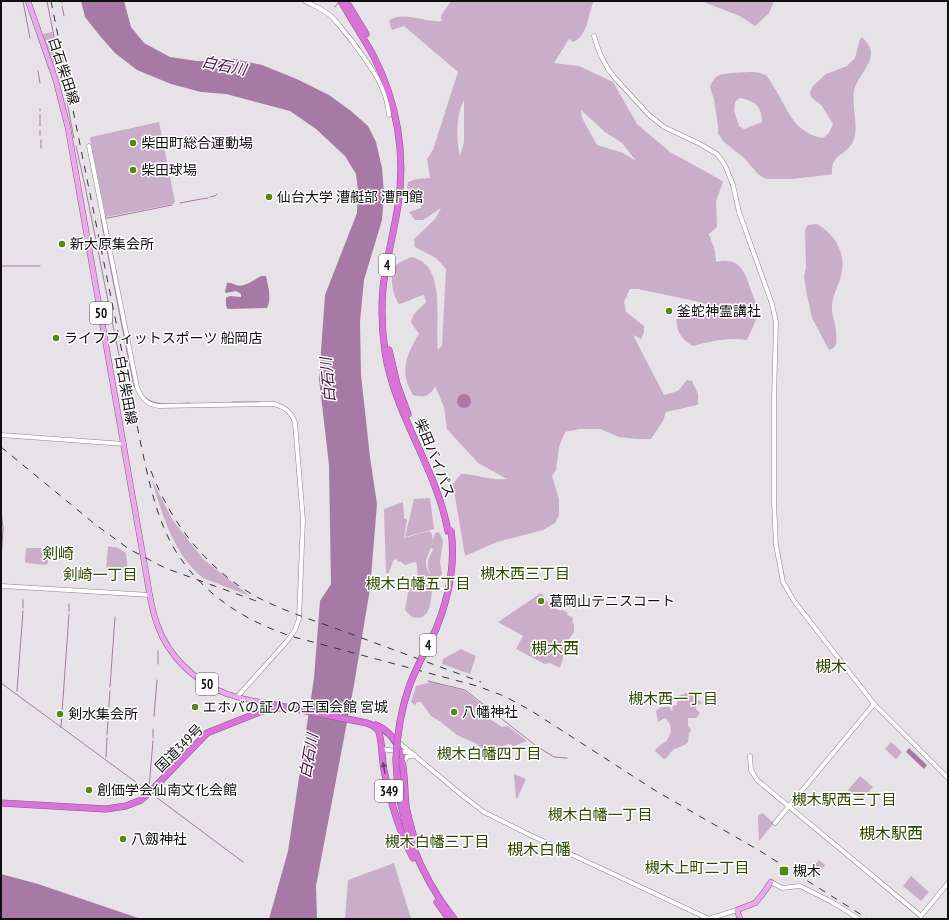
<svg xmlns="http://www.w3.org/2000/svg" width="949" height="920" font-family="'PT Sans Narrow','Noto Sans JP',sans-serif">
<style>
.green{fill:#caadc8;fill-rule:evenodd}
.water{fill:#a77aa5}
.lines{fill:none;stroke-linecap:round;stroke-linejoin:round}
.stream{stroke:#a77aa5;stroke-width:1}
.minor-casing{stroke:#898489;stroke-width:5}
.major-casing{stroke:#935092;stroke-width:6}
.highway-casing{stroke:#935092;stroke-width:7}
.minor{stroke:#fff;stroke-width:4}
.major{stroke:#e8abe8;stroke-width:5}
.highway{stroke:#d973d8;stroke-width:6}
.rail{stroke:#373537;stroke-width:1;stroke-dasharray:7 7;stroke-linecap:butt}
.highway-bridge-casing{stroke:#935092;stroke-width:7;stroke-linecap:butt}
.highway-bridge{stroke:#d973d8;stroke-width:6}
.oneway{fill:#744174}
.poi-dot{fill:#598615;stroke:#fff;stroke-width:1.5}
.labels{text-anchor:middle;stroke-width:3;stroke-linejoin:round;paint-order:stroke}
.shield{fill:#fff;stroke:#585758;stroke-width:1}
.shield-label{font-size:13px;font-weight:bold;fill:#100f10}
.street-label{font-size:14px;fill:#100f10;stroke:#fff}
.poi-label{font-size:14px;fill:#100f10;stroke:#fff;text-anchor:start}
.water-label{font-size:15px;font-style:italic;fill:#450e46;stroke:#fff}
.neighbourhood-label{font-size:15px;fill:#2d4900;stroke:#fff}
.quarter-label{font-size:16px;fill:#2d4900;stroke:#fff}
</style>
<rect width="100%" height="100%" fill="#e7e2e7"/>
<g class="green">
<path d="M451,1H594C588,13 588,37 573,42L569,39L554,63L579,66L613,82L637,124L670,152L719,179L723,182L716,201L717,227L709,234L715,251L716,262C741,256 745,273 752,293C754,299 757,305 758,311C758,317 750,334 747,340C729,337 711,341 693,346C679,338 673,326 679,311L694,305L704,310L710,309L712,306L695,301L638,289H630L624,302L626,312L644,326V332L641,339L633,335L664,395L678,391L687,380L692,381L698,394V404L697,405L666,412L663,421L651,439H636L619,437L600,429H579L565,432L559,447L556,470L552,476L559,499V515L555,523L543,530L497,542L465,556L455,496L452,485L461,474C477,474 491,481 507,479L478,463L447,429L444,407L435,386C430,396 425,398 413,395C399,372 406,355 419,334L411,322C413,312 420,309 426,302L424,295C415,297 408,302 399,304C392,294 387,270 400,262C403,260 408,259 412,257C448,266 434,323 438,350L442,345L446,269L436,258L415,247L414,239L435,219L441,208L423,220H415L409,212L421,208L423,195L407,188L408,182L417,179L430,178L427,159L433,150L440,128L458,72L404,26L392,30L389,21C401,10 426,23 442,21L441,16ZM464,100V142L460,156C456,141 456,114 464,100ZM581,110L605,132L622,143L636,161L623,153L597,145L582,118Z"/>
<polygon points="701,1 774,1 769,13 755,26 740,16"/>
<polygon points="52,32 60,64 53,67 43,34"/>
<path d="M862,37C866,41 871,47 871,52C871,67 857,77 854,91C851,107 861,131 851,145C842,157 831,155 832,174L828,175L791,179H766L758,174L744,158L723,141L718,133V125L714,100L710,87C715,75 719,74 731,73C742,73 755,70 765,75C768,76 770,81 772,84C787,106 792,133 823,138L829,133L833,124L822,106L811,97L810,93L813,86L826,74L847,66L855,58L860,39ZM740,98C755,101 762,106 762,122L744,129L739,126L734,111L735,102Z"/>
<polygon points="159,122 175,202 173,204 106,217 90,139 91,137"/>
<path d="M817,224C833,233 845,250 842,270C841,282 833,293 832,305C831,314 835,321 836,330C836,339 839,347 829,350L812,318L806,290L804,276L806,268L805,230L808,225Z"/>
<path d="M151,478L172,519L203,559L250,596L203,578C173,554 162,513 151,478Z"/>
<polygon points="430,498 434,529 405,537 414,499"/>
<path d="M403,502L404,518L407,520L404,538L429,531L432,534L433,542L426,560V566L430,575C430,571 428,570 428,566C427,559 431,555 433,549L431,548L435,533L439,532L443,541L440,562L442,574L436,581L430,580V577L428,581L432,583C432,592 432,613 422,617C419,618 415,618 412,617L405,610L409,587L420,589C416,585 419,570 416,562H414L405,565L401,562V561L399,562L396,559L393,561L389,573H386L384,509Z"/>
<polygon points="108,546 118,548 126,553 128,571 106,569"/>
<polygon points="27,548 47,548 49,550 48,563 46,565 27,563 25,562 26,549"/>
<path d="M541,593C547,600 552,612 563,610L568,613L567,615L572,617L573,619L572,622L574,624V632L568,641L560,668L550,663L545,664L516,649L523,636L498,622Z"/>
<polygon points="461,649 476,656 470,674 442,664 443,659"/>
<polygon points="431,682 465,691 490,711 488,718 502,727 508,726 527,741 514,746 509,744 503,746 497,756 489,756 477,744 457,735 441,722 431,716 421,702 417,702 415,705 411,702 416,686"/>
<path d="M689,692L702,703L696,706V709L700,713L696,718H688V725L691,730L689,733L688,742C683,747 678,747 673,750C669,753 669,757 664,759L655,751C658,745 664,744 667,740C673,732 672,724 665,718L658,722L656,711L661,707H670L671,711L673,710L672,706L677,705L678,696Z"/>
<polygon points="891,742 902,752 896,759 885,749"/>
<polygon points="514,774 526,779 517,799 516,798"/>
<polygon points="860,776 873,787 861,801 848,790"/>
<polygon points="762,813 774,823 759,841 758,816"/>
<polygon points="819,860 825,865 816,877 810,873 812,871 810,870"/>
<polygon points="394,863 411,919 345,919 348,880"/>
<polygon points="911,876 929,892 921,901 903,886"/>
</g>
<g class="water">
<polygon points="81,1 124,1 131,27 144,43 170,57 197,61 223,61 234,59 262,65 299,80 329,95 351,111 368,126 376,142 382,168 384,194 382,220 364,280 360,321 361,375 370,457 377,504 370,589 354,685 316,886 317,919 269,919 288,851 314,678 320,601 331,584 329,465 319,379 325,295 357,213 358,190 356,174 345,156 316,129 290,111 226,94 201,92 171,84 137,70 115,53 100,36 85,17"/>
<path d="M261,276H266C268,286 272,298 267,308L228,309L226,306V298L230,296L241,297V294L236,291L226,293L225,292L227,283C231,282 232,284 236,285C244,288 254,280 261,276Z"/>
<circle cx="464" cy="401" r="7"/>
<polygon points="909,748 927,765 924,769 906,752"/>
<polygon points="1,874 38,884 141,919 1,919"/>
</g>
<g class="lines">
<g class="stream">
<polyline points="23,1 30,38"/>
<polyline points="47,1 74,138"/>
<polyline points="61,1 62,3"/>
<polyline points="62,6 64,16"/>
<polyline points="335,7 338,3"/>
<polyline points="38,71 40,83"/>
<polyline points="40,109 40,111"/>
<polyline points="40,126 40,115"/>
<polyline points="40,130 40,135"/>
<polyline points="41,140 41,148"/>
<polyline points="76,146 85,186 129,405"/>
<polyline points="210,197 215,196 217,194"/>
<polyline points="202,199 208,198"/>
<polyline points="180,203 201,199"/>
<polyline points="105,215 105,218 108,218 172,205"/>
<polyline points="101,219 134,387"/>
<polyline points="1,266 40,266"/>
<path d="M144,396C154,408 176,403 190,403"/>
<polyline points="232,402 260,402"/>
<polyline points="1,510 3,528 1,562"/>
<polyline points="23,608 23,600"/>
<polyline points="69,611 69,604"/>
<polyline points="158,664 158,651"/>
<polyline points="428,681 465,690 535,745"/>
<polyline points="1,683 148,791"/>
<polyline points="110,687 115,617"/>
<polyline points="17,691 23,611"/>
<polyline points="154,716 157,680"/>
<polyline points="61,727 69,614"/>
<polyline points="107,735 110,691"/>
<polyline points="153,738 153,729"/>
<polyline points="538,747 554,757 567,758"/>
<polyline points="106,757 107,738"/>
<polyline points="149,788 153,741"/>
<polyline points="152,794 243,862"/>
</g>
<g class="minor-casing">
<g id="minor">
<path d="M305,1C314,6 325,10 332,17C339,24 345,33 352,41C368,63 387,86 389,115"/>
<polyline points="594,36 600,54 608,69 614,77 649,115 664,127 700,144 717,154 725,165 733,185 739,212 772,304 776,322 774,399 774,502 776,545 783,582 794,601 874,704 948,778"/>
<path d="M89,146L137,387C141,398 147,405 159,406L274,404C285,407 292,412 295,423L303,520L299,619L295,630L288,640L237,697"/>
<polyline points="1,435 124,444"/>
<polyline points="2,586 150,595"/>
<polyline points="397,741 463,796 484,812 528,834 709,919"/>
<polyline points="381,749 412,753"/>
<polyline points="750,756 751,770 757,780 921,916 948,883"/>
<polyline points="403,763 407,757 415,755"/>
<polyline points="775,823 874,704"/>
<polyline points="771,882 782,888 800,886 832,902 859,919"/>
<polyline points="708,919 737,910"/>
</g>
</g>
<g class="major-casing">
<g id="major">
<path d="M28,1L56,81L68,128L146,573C149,590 151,608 157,624C168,656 195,682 227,694C239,698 252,701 265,703"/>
<polyline points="740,919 737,910 755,903 762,895 771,882"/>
</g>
</g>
<g class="highway-casing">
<g id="highway">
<path d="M341,1C351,19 363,37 373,55C397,101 406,154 398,205C394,233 386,260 383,288C381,310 382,331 385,352C395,416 436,467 448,531"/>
<polyline points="346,1 366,34"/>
<polyline points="389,350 397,384 408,414"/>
<path d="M262,711L265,703L362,722C368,723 374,725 378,730C382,737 382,761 384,770C390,800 399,831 413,858"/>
<path d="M376,725C408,739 403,776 406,805C408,818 412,831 416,844"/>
<path d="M396,759C397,817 418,873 454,919"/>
<polyline points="1,803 106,809 126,806 141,800 152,790 207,733 262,711 274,708 291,708"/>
<polyline points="437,902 449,919"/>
</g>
</g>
<use href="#minor" class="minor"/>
<use href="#major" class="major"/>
<use href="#highway" class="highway"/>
<g class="rail">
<path d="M51,1C75,120 99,238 123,357C129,386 135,415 141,445C149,481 156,518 175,550C202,594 246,622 294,637L477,686L504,696L530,710L656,791L760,851L868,919"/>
<polyline points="1,447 96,525 129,549 165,568 259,602"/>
<path d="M151,471C171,523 206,568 255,596C285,612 319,622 351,634C394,650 438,666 481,682"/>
</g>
<g class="highway-bridge-casing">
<path id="highway-bridge" d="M396,759C397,734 401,710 409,687C416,667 427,648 436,629C449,597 456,565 451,530"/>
</g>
<use href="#highway-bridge" class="highway-bridge"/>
</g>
<defs><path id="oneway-solid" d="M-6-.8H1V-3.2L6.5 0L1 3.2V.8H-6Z"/></defs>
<use class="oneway" href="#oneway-solid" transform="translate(384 768) rotate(-100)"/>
<g class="poi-dot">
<circle cx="133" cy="143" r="4"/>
<circle cx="133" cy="170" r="4"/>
<circle cx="269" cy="197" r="4"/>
<circle cx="62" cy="244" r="4"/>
<circle cx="669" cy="311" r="4"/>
<circle cx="56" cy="338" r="4"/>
<circle cx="541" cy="601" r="4"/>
<circle cx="195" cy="707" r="4"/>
<circle cx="454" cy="712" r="4"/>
<circle cx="60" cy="714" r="4"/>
<circle cx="89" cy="790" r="4"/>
<circle cx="123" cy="839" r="4"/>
<rect x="779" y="866" width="10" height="10" rx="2"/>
</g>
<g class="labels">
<g class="shield">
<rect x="379" y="254" width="16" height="22" rx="3"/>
<rect x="90" y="302" width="22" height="22" rx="3"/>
<rect x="420" y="634" width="16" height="22" rx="3"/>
<rect x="196" y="673" width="22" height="22" rx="3"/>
<rect x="375" y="780" width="28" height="22" rx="3"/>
</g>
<g class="shield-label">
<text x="387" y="270">4</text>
<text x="101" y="318">50</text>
<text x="428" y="650">4</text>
<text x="207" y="689">50</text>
<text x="389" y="796">349</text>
</g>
<g class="street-label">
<text transform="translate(64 71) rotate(72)" y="5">白石柴田線</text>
<text transform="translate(126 390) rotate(80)" y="5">白石柴田線</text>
<text transform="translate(435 458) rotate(68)" y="5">柴田バイパス</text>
<text transform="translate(179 748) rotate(-45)" y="5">国道349号</text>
</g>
<g class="poi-label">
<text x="141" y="148">柴田町総合運動場</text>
<text x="141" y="175">柴田球場</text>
<text x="277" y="202">仙台大学 漕艇部 漕門館</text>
<text x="70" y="249">新大原集会所</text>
<text x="677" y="316">釜蛇神霊講社</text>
<text x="64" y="343">ライフフィットスポーツ 船岡店</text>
<text x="549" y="606">葛岡山テニスコート</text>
<text x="203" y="712">エホバの証人の王国会館 宮城</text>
<text x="462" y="717">八幡神社</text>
<text x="68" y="719">剣水集会所</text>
<text x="97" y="795">創価学会仙南文化会館</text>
<text x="131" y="844">八劔神社</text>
<text x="793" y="876">槻木</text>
</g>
<g class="water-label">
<text transform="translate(224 66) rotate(11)" y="5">白石川</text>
<text transform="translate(328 380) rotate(-95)" y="5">白石川</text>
<text transform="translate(309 756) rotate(-80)" y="5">白石川</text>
</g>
<g class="neighbourhood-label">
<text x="525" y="579">槻木西三丁目</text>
<text x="100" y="580">剣崎一丁目</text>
<text x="418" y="589">槻木白幡五丁目</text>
<text x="673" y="704">槻木西一丁目</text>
<text x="489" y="759">槻木白幡四丁目</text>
<text x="844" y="805">槻木駅西三丁目</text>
<text x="600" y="820">槻木白幡一丁目</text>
<text x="437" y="847">槻木白幡三丁目</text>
<text x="697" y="873">槻木上町二丁目</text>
</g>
<g class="quarter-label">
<text x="58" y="559">剣崎</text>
<text x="555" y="654">槻木西</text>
<text x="831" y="672">槻木</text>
<text x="891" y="839">槻木駅西</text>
<text x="539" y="855">槻木白幡</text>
</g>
</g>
<rect width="949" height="920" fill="none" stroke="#100f10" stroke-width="4"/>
</svg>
